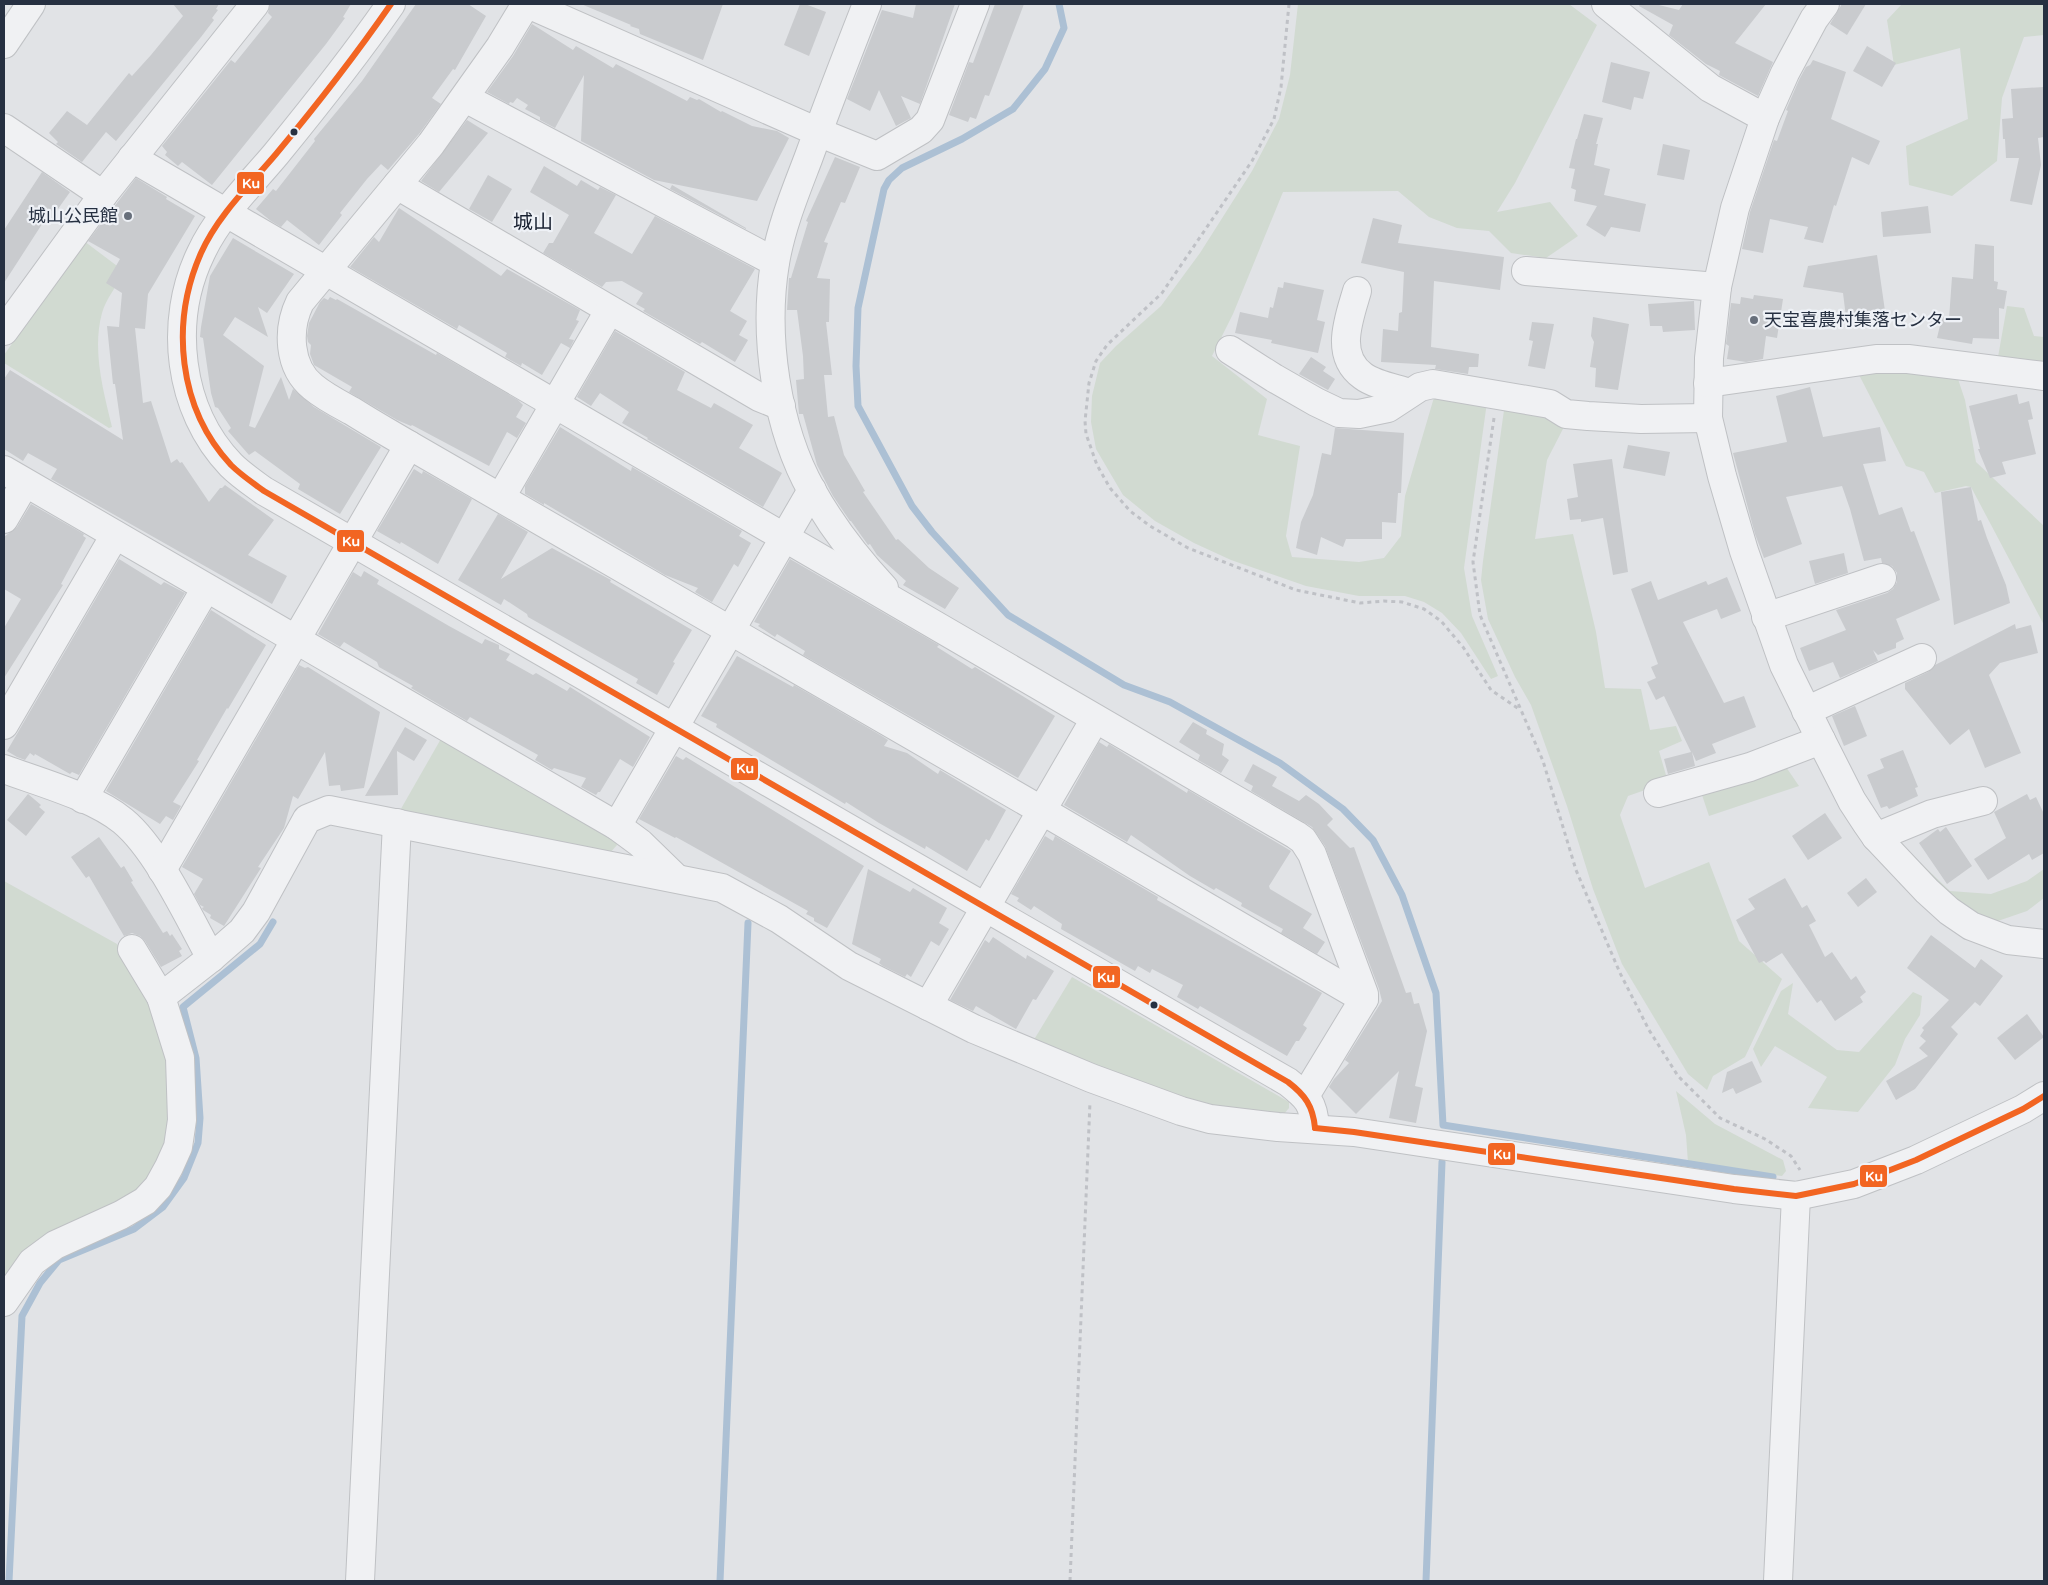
<svg xmlns="http://www.w3.org/2000/svg" width="2048" height="1585" font-family="'Varela Round','Noto Sans JP',sans-serif">
<style>
.green{fill:#d1dad1}
.lines{fill:none;stroke-linecap:round;stroke-linejoin:round}
.stream{stroke:#acc0d4;stroke-width:7}
.building{fill:#c9cbce}
.minor-casing{stroke:#bfc1c4;stroke-width:30}
.path{stroke:#bfc1c6;stroke-width:3;stroke-dasharray:4 4;stroke-linecap:butt}
.minor{stroke:#f0f1f3;stroke-width:28}
.bus-1-casing{stroke:#eef1f6;stroke-width:10}
.bus-1{stroke:#f26522;stroke-width:6}
.bus-dot{fill:#263041;stroke:#eef1f6;stroke-width:2}
.poi-dot{fill:#676f7b;stroke:#eef1f6;stroke-width:2}
.labels{text-anchor:middle;stroke-width:4.5;stroke-linejoin:round;paint-order:stroke}
.poi-label{font-size:18px;fill:#263041;stroke:#eef1f6;text-anchor:end}
.quarter-label{font-size:20px;fill:#182131;stroke:#eef1f6}
.line-badge{stroke:#eef1f6;stroke-width:2}
.badge-label{font-size:14px;text-anchor:middle;font-weight:bold;fill:#fff}
</style>
<rect width="100%" height="100%" fill="#e1e3e6"/>
<g class="green">
<polygon points="1298,4 1569,4 1597,25 1515,183 1497,212 1550,202 1578,236 1546,258 1511,253 1489,231 1457,228 1429,217 1398,191 1283,192 1233,314 1212,356 1267,399 1258,435 1300,446 1286,536 1292,557 1359,562 1384,558 1401,536 1405,496 1435,394 1487,402 1464,568 1472,616 1498,676 1491,679 1461,633 1442,613 1424,602 1405,596 1359,596 1306,586 1231,560 1194,543 1155,521 1123,495 1096,449 1091,422 1092,396 1100,363 1116,346 1161,306 1200,253 1252,171 1279,119 1290,75"/>
<polygon points="1902,4 2044,4 2044,35 2024,37 2002,98 1997,161 1952,196 1909,185 1906,146 1968,119 1960,48 1894,65 1887,20"/>
<path d="M84,241L125,272C117,285 106,299 102,313C92,350 103,390 112,427L109,428L4,363V355Z"/>
<polygon points="2007,306 2024,308 2034,336 2044,337 2044,365 1998,357"/>
<polygon points="1857,371 1956,373 1965,400 1976,462 2044,526 2044,625 1971,487 1966,486 1935,493 1924,472 1906,466"/>
<polygon points="1505,403 1566,423 1547,460 1535,539 1573,534 1596,632 1605,688 1641,689 1650,730 1676,726 1682,741 1659,751 1668,782 1628,796 1620,815 1645,888 1709,862 1739,941 1782,979 1745,1057 1713,1076 1707,1090 1688,1074 1622,964 1593,889 1567,806 1531,705 1515,677 1488,619 1481,580 1483,561"/>
<polygon points="442,737 614,837 617,845 609,854 398,814"/>
<polygon points="1784,764 1799,786 1709,816 1701,792"/>
<polygon points="1907,850 1950,891 1991,894 2027,881 2044,869 2044,898 2027,911 1992,923 1979,917 1940,890"/>
<polygon points="4,881 117,944 152,1005 167,1058 172,1123 164,1153 146,1186 4,1286"/>
<polygon points="1072,977 1289,1102 1289,1108 1284,1114 1212,1109 1032,1043"/>
<polygon points="1793,983 1788,1014 1837,1050 1859,1052 1913,992 1922,996 1920,1015 1905,1039 1895,1065 1858,1112 1808,1108 1827,1077 1775,1046 1761,1067 1753,1049 1781,991"/>
<polygon points="1676,1091 1715,1124 1783,1160 1786,1171 1782,1176 1688,1163 1686,1135"/>
</g>
<g class="lines">
<g class="stream">
<polyline points="1059,4 1064,28 1045,69 1013,109 962,139 902,168 889,180 884,189 858,308 856,366 858,406 912,506 932,532 1008,615 1124,685 1170,702 1280,763 1343,809 1373,840 1402,895 1436,993 1443,1125 1773,1177"/>
<polyline points="9,1581 22,1316 40,1283 59,1260 134,1229 163,1207 184,1178 198,1143 200,1118 196,1058 183,1007 260,944 273,922"/>
<polyline points="720,1581 748,923"/>
<polyline points="1426,1581 1442,1162"/>
</g>
</g>
<g class="building">
<polygon points="173,4 219,4 216,9 218,10 212,18 214,20 201,37 116,141 106,132 82,162 56,144 58,142 49,133 67,111 87,125 129,73 132,76 151,55 183,16"/>
<polygon points="270,4 351,4 343,17 345,18 326,44 212,185 182,162 178,166 165,155 167,152 162,146 231,60 235,63 272,17 268,13"/>
<polygon points="416,4 468,4 486,16 455,70 453,69 432,98 441,104 419,134 388,170 381,164 367,179 340,213 342,215 319,245 287,220 281,227 271,221 256,209 273,189 276,191 315,141 314,139 362,81"/>
<polygon points="581,4 723,4 703,60 640,34 639,29 630,26 631,25"/>
<polygon points="800,4 805,4 826,12 809,56 784,45"/>
<polygon points="916,4 955,4 920,104 901,96 911,118 896,126 879,90 870,111 847,99 882,10 913,18"/>
<polygon points="995,4 1024,4 989,96 985,95 976,119 970,117 968,122 949,115 969,62 973,63"/>
<polygon points="1640,4 1655,4 1679,10 1683,4 1766,4 1735,43 1773,62 1758,96 1719,75 1720,71 1706,64 1669,35 1673,25 1639,6"/>
<polygon points="1842,4 1866,4 1847,35 1830,24"/>
<polygon points="532,24 573,50 576,46 613,68 616,64 687,101 690,97 697,100 699,99 721,112 722,111 752,126 777,131 789,138 757,201 654,180 581,141 584,75 555,128 540,120 540,117 525,109 528,105 517,98 513,103 510,102 509,104 487,92 513,56"/>
<polygon points="1867,46 1896,63 1882,87 1853,71"/>
<polygon points="1813,60 1846,72 1831,119 1880,141 1869,165 1852,157 1836,206 1834,205 1823,243 1804,239 1808,227 1770,219 1763,253 1742,249 1750,212 1774,140 1777,141 1788,111 1786,110 1799,80 1806,67 1810,65"/>
<polygon points="1611,62 1650,72 1643,99 1634,97 1631,110 1602,102"/>
<polygon points="2044,87 2044,137 2038,138 2041,165 2032,205 2010,201 2019,158 2006,158 2005,139 2003,139 2002,119 2013,118 2011,89"/>
<polygon points="1584,114 1603,118 1596,144 1598,144 1594,165 1610,169 1604,195 1646,204 1640,232 1611,227 1605,237 1586,225 1597,206 1574,201 1576,190 1571,188 1575,169 1569,168 1576,139 1577,139"/>
<polygon points="467,120 488,133 439,192 421,181"/>
<polygon points="1663,144 1690,150 1684,180 1657,175"/>
<polygon points="835,157 860,167 845,203 841,202 824,242 828,243 817,278 830,279 829,322 826,322 832,375 824,375 828,417 834,416 844,455 865,491 863,492 896,540 898,539 929,568 959,588 945,609 903,585 906,581 877,555 870,544 868,545 851,521 850,521 833,496 817,465 803,414 799,414 796,380 804,379 803,356 797,310 787,310 789,278 791,278 808,222 806,221"/>
<polygon points="544,166 577,186 581,180 598,190 600,187 616,195 594,233 632,254 655,216 755,269 730,311 747,321 739,335 748,340 735,362 702,342 700,344 643,311 645,309 636,304 643,293 622,281 606,282 602,287 543,253 549,243 553,243 569,215 530,192"/>
<polygon points="42,172 70,192 48,223 44,221 4,283 4,230"/>
<polygon points="488,175 512,189 492,222 469,209"/>
<polygon points="136,178 167,197 166,199 195,216 148,294 145,329 135,328 143,403 151,401 171,463 177,459 180,463 182,462 209,502 220,488 222,488 225,485 274,520 248,555 287,576 272,604 51,479 57,469 28,453 23,461 4,449 4,379 10,370 123,440 115,384 113,384 107,326 119,327 122,293 106,283 120,259 88,241"/>
<polygon points="672,185 746,228 746,229 670,189"/>
<polygon points="1928,206 1931,233 1883,237 1881,212"/>
<polygon points="399,208 501,276 507,269 580,310 576,320 579,321 569,339 574,340 570,348 561,343 542,375 522,363 521,366 505,357 507,353 459,325 457,329 350,267 374,237 379,242"/>
<polygon points="1373,218 1402,225 1398,243 1504,257 1500,290 1434,281 1431,347 1479,354 1478,367 1469,367 1468,374 1435,369 1436,365 1381,362 1383,329 1398,331 1399,313 1402,312 1404,272 1361,263"/>
<polygon points="233,238 294,274 267,313 258,307 268,337 235,317 223,335 264,366 249,426 255,428 281,377 289,400 293,389 314,407 381,447 340,514 298,489 300,484 255,451 249,455 228,431 231,428 218,408 215,407 211,393 203,338 200,337 201,327 210,276"/>
<polygon points="1975,244 1994,246 1994,281 1998,282 1997,289 2007,291 2004,309 1999,308 1999,339 1973,338 1972,344 1937,338 1942,317 1949,319 1952,277 1973,279"/>
<polygon points="1877,255 1885,311 1846,317 1843,293 1803,287 1808,266"/>
<polygon points="1284,282 1324,290 1317,320 1325,322 1318,353 1271,343 1272,340 1235,333 1240,312 1268,318 1270,307 1273,308 1278,287 1283,288"/>
<polygon points="1754,295 1783,299 1777,338 1766,336 1763,359 1746,362 1727,359 1729,346 1726,344 1731,303 1740,304 1741,297 1753,299"/>
<polygon points="330,297 336,300 337,299 436,355 437,353 518,400 523,405 516,417 526,423 517,438 507,432 489,466 412,425 411,426 397,420 349,392 352,387 314,365 310,354 311,345 308,342 307,336 309,323 320,302 324,298 328,300"/>
<polygon points="1694,301 1695,330 1663,332 1662,326 1650,326 1648,304"/>
<polygon points="1593,317 1629,324 1618,390 1595,387 1596,368 1590,367 1594,342 1591,336"/>
<polygon points="1532,322 1554,324 1545,369 1528,366 1533,341 1529,340"/>
<polygon points="615,331 685,372 677,390 711,408 714,403 753,425 739,448 782,473 763,507 647,439 648,438 622,423 629,412 600,393 591,406 577,397"/>
<polygon points="1311,357 1326,367 1323,371 1335,379 1328,390 1299,374"/>
<polygon points="1810,387 1823,437 1880,427 1886,461 1863,464 1879,515 1902,507 1911,532 1914,531 1940,600 1896,619 1904,639 1896,643 1896,648 1878,655 1873,650 1878,661 1840,678 1833,662 1809,671 1800,648 1846,630 1836,610 1887,593 1893,589 1897,582 1897,573 1892,566 1882,563 1881,558 1864,561 1850,509 1842,486 1786,497 1802,544 1764,558 1755,534 1733,453 1787,442 1776,396"/>
<polygon points="2017,394 2019,404 2029,401 2033,419 2028,420 2036,454 2002,462 2006,474 1990,478 1978,449 1980,449 1969,406"/>
<polygon points="560,427 631,471 632,467 742,531 739,536 751,543 738,567 734,564 712,602 695,592 698,588 665,575 544,503 544,505 525,494 525,486"/>
<polygon points="1335,428 1404,433 1401,493 1398,493 1396,523 1382,522 1382,539 1346,539 1343,547 1321,537 1317,555 1296,548 1301,522 1313,495 1322,453 1331,455"/>
<polygon points="1628,445 1670,452 1665,476 1623,468"/>
<polygon points="1612,459 1628,572 1613,575 1603,518 1581,522 1581,519 1570,520 1567,499 1578,497 1573,464"/>
<polygon points="414,469 422,474 423,471 472,499 438,564 401,542 400,544 377,531"/>
<polygon points="1971,487 1978,521 1981,520 1987,538 2006,585 2010,603 1954,625 1941,492"/>
<polygon points="31,504 84,534 83,536 86,538 61,584 63,585 4,678 4,628 21,599 4,589 4,537 17,527"/>
<polygon points="498,514 528,532 501,579 552,548 611,580 610,582 692,630 673,662 675,663 657,695 636,683 638,679 528,617 527,614 504,599 501,605 458,580"/>
<polygon points="1844,553 1848,573 1815,584 1809,561"/>
<polygon points="119,559 161,585 164,582 185,593 79,775 72,772 70,774 35,754 34,756 30,753 25,760 17,757 7,751"/>
<polygon points="790,559 939,645 937,647 972,669 975,667 1055,716 1018,778 803,655 805,651 777,634 775,637 758,626 760,624 754,622"/>
<polygon points="364,571 379,580 377,584 449,626 482,644 485,639 499,645 499,649 510,654 506,660 533,675 536,673 567,691 570,687 650,737 633,767 620,759 600,792 598,792 596,795 581,787 586,778 554,768 552,770 535,760 538,755 470,717 467,721 411,688 413,686 379,667 377,662 344,642 340,647 318,634 353,572 361,577"/>
<polygon points="1727,577 1741,611 1721,619 1717,609 1683,622 1724,703 1744,696 1756,727 1712,744 1716,753 1696,761 1692,752 1695,766 1668,774 1664,759 1691,752 1664,696 1656,700 1647,682 1656,678 1651,667 1658,664 1631,589 1651,581 1658,600 1706,581 1708,585"/>
<polygon points="211,610 266,645 228,709 227,708 197,760 199,761 173,802 181,806 173,820 166,816 160,824 106,791"/>
<polygon points="2015,624 2016,629 2031,625 2038,653 2000,663 1989,675 2021,753 1985,768 1969,729 1950,745 1905,689 1905,683 1928,672 1935,665"/>
<polygon points="737,656 793,687 794,685 882,736 888,740 884,746 907,753 938,774 940,770 1006,810 989,841 986,839 967,871 926,846 925,849 879,823 846,802 845,804 716,727 717,724 701,716"/>
<polygon points="299,665 305,668 308,667 380,712 364,788 341,791 340,785 329,786 325,752 298,799 293,796 284,828 258,867 261,868 224,926 210,918 211,915 203,910 202,908 204,907 200,905 194,894 203,879 182,867"/>
<polygon points="1855,706 1867,736 1844,746 1832,716"/>
<polygon points="1193,722 1207,730 1206,734 1224,744 1222,755 1229,760 1221,773 1198,760 1200,755 1179,742"/>
<polygon points="405,727 427,740 414,761 397,751 398,795 365,796"/>
<polygon points="1099,742 1107,747 1109,744 1187,793 1188,790 1291,851 1269,886 1270,889 1312,914 1303,928 1325,942 1317,954 1281,933 1283,929 1241,906 1242,903 1216,888 1214,890 1190,876 1131,835 1127,842 1064,805"/>
<polygon points="1903,750 1918,787 1915,788 1918,796 1889,809 1887,806 1881,808 1867,775 1884,768 1880,759"/>
<polygon points="676,756 683,760 686,757 864,866 827,928 814,921 814,918 806,914 808,911 676,837 675,838 639,819"/>
<polygon points="1253,764 1277,777 1272,786 1299,801 1306,795 1319,804 1333,819 1327,825 1350,848 1354,847 1406,993 1411,992 1414,1004 1419,1003 1427,1031 1415,1086 1423,1088 1416,1123 1389,1118 1399,1071 1356,1114 1329,1087 1334,1079 1349,1063 1345,1060 1382,1001 1379,989 1325,846 1312,827 1251,791 1253,786 1244,781"/>
<polygon points="28,794 41,805 39,807 45,812 26,836 7,820"/>
<polygon points="2027,794 2030,800 2036,797 2044,814 2044,853 2032,860 2029,854 1988,880 1974,859 2006,838 1994,812"/>
<polygon points="1825,813 1842,838 1808,860 1792,836"/>
<polygon points="1946,827 1972,866 1947,884 1919,843 1938,829 1940,832"/>
<polygon points="1045,836 1053,841 1055,836 1158,897 1157,900 1322,993 1303,1025 1307,1028 1299,1041 1296,1041 1287,1056 1200,1006 1198,1009 1177,997 1183,985 1152,969 1150,973 1138,966 1135,971 1061,929 1062,924 1034,906 1031,910 1017,901 1019,898 1011,894"/>
<polygon points="99,837 121,868 124,866 133,881 131,882 163,933 167,931 170,936 172,934 182,949 179,951 182,956 161,967 145,941 140,936 132,933 124,936 89,876 86,878 71,857"/>
<polygon points="868,869 910,892 913,888 947,908 939,923 949,929 939,946 931,941 911,977 907,974 905,977 883,966 879,963 881,959 852,944"/>
<polygon points="1785,878 1802,908 1807,905 1816,921 1809,925 1825,957 1832,952 1851,980 1856,976 1866,992 1860,997 1863,1002 1835,1021 1821,1000 1817,1003 1782,953 1766,963 1764,961 1759,963 1736,920 1755,909 1748,899"/>
<polygon points="1866,878 1877,892 1858,907 1847,893"/>
<polygon points="1931,935 1975,968 1981,959 2003,976 1980,1006 1975,1002 1951,1027 1958,1034 1915,1089 1896,1100 1886,1081 1928,1056 1919,1048 1926,1041 1920,1036 1924,1030 1922,1028 1949,1000 1907,968"/>
<polygon points="993,937 1026,959 1027,955 1054,971 1036,1000 1033,999 1016,1029 976,1006 973,1011 950,1000 985,940 989,943"/>
<polygon points="2027,1014 2044,1037 2015,1060 1997,1038"/>
<polygon points="1752,1061 1762,1082 1736,1094 1733,1088 1722,1093 1727,1072"/>
</g>
<g class="lines">
<g class="minor-casing">
<g id="minor">
<path d="M391,4C355,56 316,105 276,154C250,185 218,216 201,253C168,321 178,410 231,465C241,475 253,483 264,491L1288,1082C1307,1097 1314,1103 1315,1128"/>
<path d="M526,4L500,47L431,144L300,302C287,329 288,367 313,387C325,397 339,404 352,411C371,423 390,434 409,445L1041,810L1364,999"/>
<polyline points="528,4 818,132 877,156 921,130 930,120 975,4"/>
<path d="M867,4C847,55 827,107 808,159C795,193 781,227 775,263C763,335 776,427 812,491C831,525 857,559 884,588"/>
<polyline points="1606,4 1710,88 1765,118"/>
<polyline points="1825,4 1814,19 1785,73 1765,118 1735,208 1717,287 1709,358 1708,418 1722,476 1744,551 1784,665 1821,740 1852,801 1867,824 1876,837 1927,891 1949,911 1971,926 2008,940 2044,944"/>
<polyline points="4,44 31,4"/>
<polyline points="465,98 775,262"/>
<polyline points="4,128 103,195"/>
<polyline points="132,158 1296,835 1303,840 1312,854 1364,994 1364,999 1305,1096"/>
<polyline points="397,185 759,397 781,406"/>
<polyline points="1526,271 1717,287"/>
<path d="M1357,291C1349,319 1334,355 1363,376C1375,385 1395,388 1410,393"/>
<polyline points="4,331 103,195 255,4"/>
<polyline points="1230,350 1274,378 1316,402 1339,413 1359,414 1388,408 1420,387 1433,384 1550,404 1566,414 1588,416 1641,419 1708,418"/>
<polyline points="1708,383 1876,359 1908,359 2044,376"/>
<polyline points="4,470 617,826 640,843 676,878"/>
<polyline points="501,497 609,311"/>
<polyline points="4,519 25,483"/>
<polyline points="1766,617 1882,578"/>
<polyline points="1806,711 1922,658"/>
<polyline points="4,725 115,535"/>
<path d="M4,769C39,782 94,797 123,821C157,849 189,918 211,958"/>
<polyline points="1658,793 1750,767 1821,740"/>
<polyline points="83,799 206,588"/>
<polyline points="617,826 812,490"/>
<polyline points="1876,837 1932,814 1983,801"/>
<polyline points="162,870 409,445"/>
<polyline points="132,949 161,997"/>
<polyline points="928,1006 1095,719"/>
<polyline points="4,1302 32,1262 55,1245 121,1215 145,1201 158,1187 169,1167 178,1147 182,1120 180,1058 161,997 211,958 242,931 256,912 307,819 329,810 722,888 779,919 849,966 974,1029 1091,1078 1181,1111 1210,1119 1278,1127 1354,1132 1734,1189 1796,1196 1854,1184 1916,1160 2023,1109 2044,1096"/>
<polyline points="360,1581 397,823"/>
<polyline points="1778,1581 1796,1196"/>
</g>
</g>
<g class="path">
<polyline points="1289,4 1281,87 1274,119 1252,161 1162,293 1107,345 1096,361 1089,383 1085,421 1086,434 1097,465 1110,488 1130,511 1150,526 1188,548 1296,590 1360,603 1384,601 1402,602 1424,609 1441,621 1463,647 1491,690 1519,709"/>
<polyline points="1494,418 1473,562 1480,615 1543,761 1576,870 1620,973 1649,1030 1678,1076 1720,1118 1765,1139 1791,1156 1800,1170"/>
<polyline points="1070,1581 1090,1102"/>
</g>
<use href="#minor" class="minor"/>
<g class="bus-1-casing">
<g id="bus-1">
<path d="M391,4C355,56 316,106 276,154C249,186 218,215 201,253C170,323 178,408 231,465C241,475 253,483 264,491L1288,1082C1305,1095 1313,1106 1315,1128"/>
<polyline points="1315,1128 1354,1132 1734,1189 1796,1196 1854,1184 1916,1160 2023,1109 2044,1096"/>
</g>
</g>
<use href="#bus-1" class="bus-1"/>
</g>
<g class="bus-dot">
<circle cx="294" cy="132" r="4.5"/>
<circle cx="1154" cy="1005" r="4.5"/>
</g>
<g class="poi-dot">
<circle cx="128" cy="216" r="5"/>
<circle cx="1754" cy="320" r="5"/>
</g>
<g class="labels">
<g class="poi-label">
<text x="118" y="222">城山公民館</text>
<text x="1764" y="326" text-anchor="start">天宝喜農村集落センター</text>
</g>
<g class="quarter-label">
<text x="533" y="229">城山</text>
</g>
</g>
<g class="line-badge">
<rect x="236" y="171" width="29" height="24" rx="5" fill="#f26522"/>
<rect x="336" y="529" width="29" height="24" rx="5" fill="#f26522"/>
<rect x="730" y="757" width="29" height="24" rx="5" fill="#f26522"/>
<rect x="1092" y="965" width="29" height="24" rx="5" fill="#f26522"/>
<rect x="1487" y="1142" width="29" height="24" rx="5" fill="#f26522"/>
<rect x="1859" y="1164" width="29" height="24" rx="5" fill="#f26522"/>
</g>
<g class="badge-label">
<text x="251" y="188">Ku</text>
<text x="351" y="546">Ku</text>
<text x="745" y="773">Ku</text>
<text x="1106" y="982">Ku</text>
<text x="1502" y="1159">Ku</text>
<text x="1874" y="1181">Ku</text>
</g>
<rect width="2048" height="1585" fill="none" stroke="#263041" stroke-width="10"/>
</svg>
